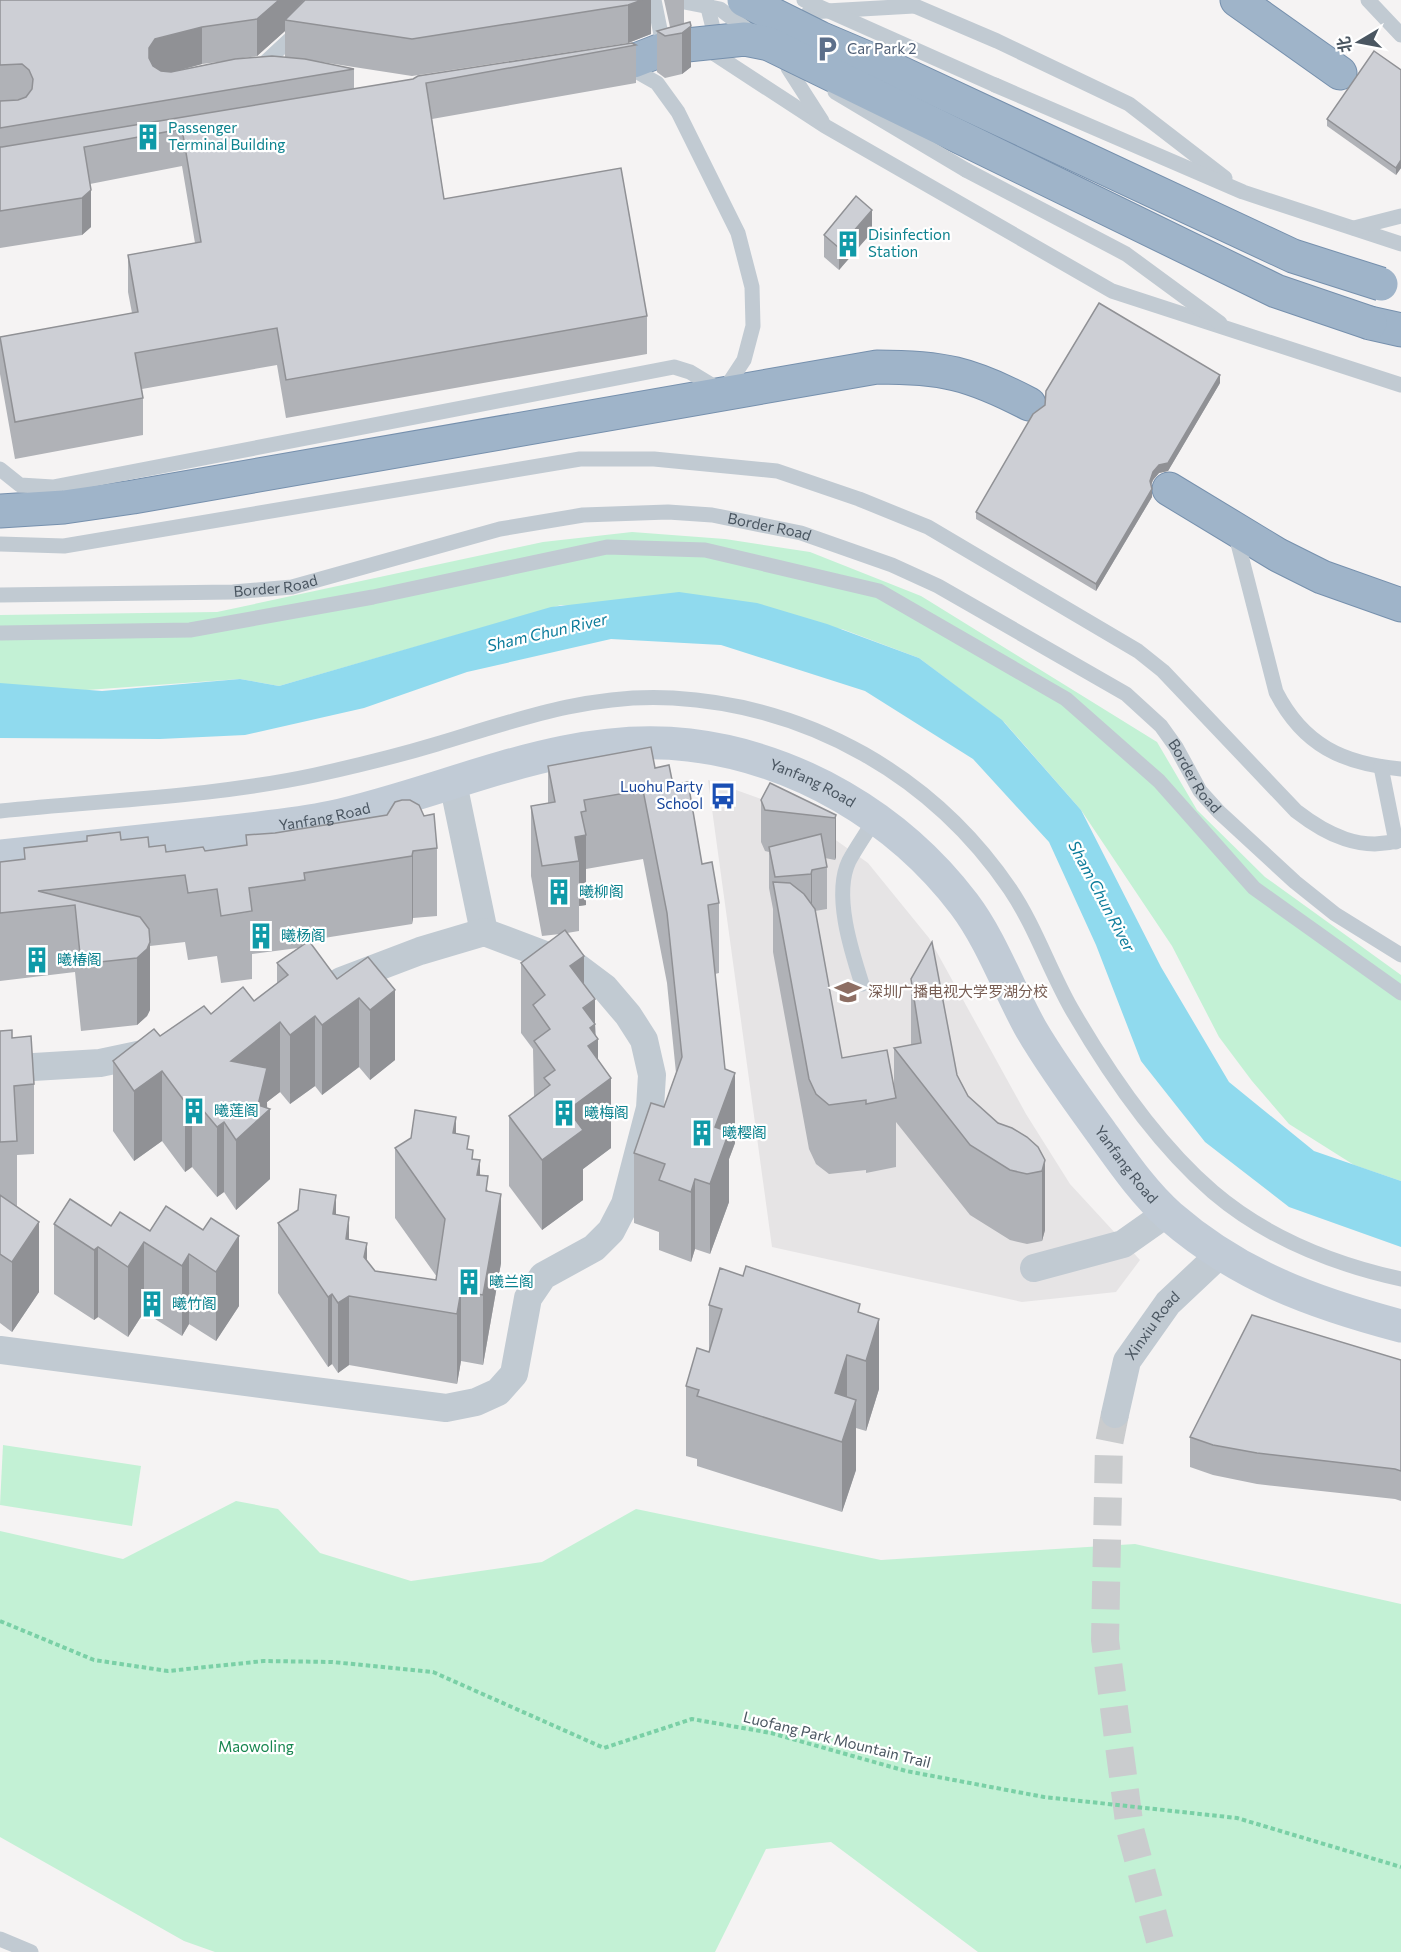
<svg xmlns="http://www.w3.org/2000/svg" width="1401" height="1952" font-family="Commissioner,'Noto Sans SC',sans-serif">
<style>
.education{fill:#e6e4e5}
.green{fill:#c3f1d5}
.water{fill:#90daee}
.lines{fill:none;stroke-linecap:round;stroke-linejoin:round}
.minor-tunnel{stroke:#caccce;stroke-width:28;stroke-dasharray:28 14;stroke-linecap:butt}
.trunk-casing{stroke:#7690ad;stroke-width:35}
.path{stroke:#7ad0a6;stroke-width:4;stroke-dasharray:4.5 3;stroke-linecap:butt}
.service{stroke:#c1cad2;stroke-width:15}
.minor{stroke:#c1cad2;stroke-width:28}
.secondary{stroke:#c1cbd6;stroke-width:33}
.trunk{stroke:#9fb4c9;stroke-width:33}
.trunk-bridge-casing{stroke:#7690ad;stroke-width:35;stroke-linecap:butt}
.service-bridge{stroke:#c1cad2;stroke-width:15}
.trunk-bridge{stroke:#9fb4c9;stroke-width:33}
.wall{fill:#b0b2b7;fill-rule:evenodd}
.shaded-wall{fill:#909195}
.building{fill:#cdcfd5;stroke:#909195;stroke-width:1.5}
.labels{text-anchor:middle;stroke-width:4.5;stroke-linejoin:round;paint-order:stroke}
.service-label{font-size:15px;fill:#4e5e75;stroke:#fff;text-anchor:start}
.culture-label{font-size:15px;fill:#0d838f;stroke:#fff;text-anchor:start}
.street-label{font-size:15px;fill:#4a5661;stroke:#fff}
.transit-label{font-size:15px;fill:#164399;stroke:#fff;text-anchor:end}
.education-label{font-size:15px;fill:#785e54;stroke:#fff;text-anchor:start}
.park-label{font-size:15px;fill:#17864f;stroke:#fff}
.water-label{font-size:16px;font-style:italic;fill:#0c7c9b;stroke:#fff}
</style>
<rect width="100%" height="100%" fill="#f5f3f3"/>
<polygon class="education" points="708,780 795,811 868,863 929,938 1026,1114 1070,1184 1140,1260 1116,1292 1022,1302 772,1247"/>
<g class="green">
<polygon points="632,532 725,539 810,552 921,596 1157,742 1197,810 1265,877 1401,975 1401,1181 1354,1165 1289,1124 1252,1081 1219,1037 1172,946 1081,810 1005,723 919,658 842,629 561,605 279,686 240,679 87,690 0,689 0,615 217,612 543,542"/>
<polygon points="3,1445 141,1466 132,1526 0,1505"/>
<polygon points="236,1501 278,1509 320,1553 411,1581 542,1562 636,1509 881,1560 1135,1544 1401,1604 1401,1952 978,1952 831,1842 766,1849 715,1952 215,1952 184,1941 0,1837 0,1531 123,1559"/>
</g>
<polygon class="water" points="679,592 757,603 827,624 919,658 1002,720 1081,810 1161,967 1229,1082 1314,1151 1401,1181 1401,1247 1289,1207 1205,1142 1141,1061 1096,945 1049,842 973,759 865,691 721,645 611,639 467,672 364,708 245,735 160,739 0,738 0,683 102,691 240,679 279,686 551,607"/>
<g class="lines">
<polyline class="minor-tunnel" points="1115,1414 1109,1444 1105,1640 1130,1829 1163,1952"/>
<g class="trunk-casing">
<g id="trunk">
<polyline points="1237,0 1340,73"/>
<polyline points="592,67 633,61 664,49 687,45"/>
<polyline points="1370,323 1401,330"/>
<polyline points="1169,489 1278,555 1322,577 1401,605"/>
<path d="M0,511L64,507L133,497L877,367C942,367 970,373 1029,404"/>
</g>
</g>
<polyline class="path" points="0,1621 94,1660 168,1671 264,1661 332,1662 433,1672 604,1748 692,1719 771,1733 906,1771 1044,1797 1237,1818 1401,1867"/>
<g class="service">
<polyline points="654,0 664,49"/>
<polyline points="706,0 717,44"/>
<polyline points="901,0 997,41 1129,104 1225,178"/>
<polyline points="1368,0 1401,35"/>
<polyline points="802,31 809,12 914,6"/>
<polyline points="704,47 825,126 1112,291 1401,385"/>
<polyline points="792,57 788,68 822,121"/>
<polyline points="258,69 300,30"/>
<polyline points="995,85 1243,192 1401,244"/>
<polyline points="966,170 1126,254 1220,323"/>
<polyline points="1354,228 1401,216"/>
<polyline points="0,469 20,485 53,487 674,367 690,372 723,392 744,360 753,326 752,287 738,233 678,112 657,83 634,70 624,71"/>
<path d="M1235,532L1276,692C1303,745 1343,764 1401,769"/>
<path d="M0,544L64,546L580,459H654L777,471L859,499L928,527L1138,651L1163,671L1296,811C1327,835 1361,852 1401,840"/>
<path id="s1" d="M0,595L233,592L292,587L500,529L583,515L668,512L712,515L801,533L892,565L938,586L1126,694L1161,726L1176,747L1200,791L1219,812L1295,882L1335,914L1401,955"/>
<polyline points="0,633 190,630 373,597 607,547 705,550 879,591 1066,699 1159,781 1254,888 1401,993"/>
<polyline points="1381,767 1396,842"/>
<path d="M0,811C105,800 212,797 315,775C356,766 397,756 437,744C516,720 590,693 673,698C810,706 933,776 1010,889C1035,926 1049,969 1071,1008C1109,1074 1155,1142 1213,1192C1267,1238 1333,1264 1401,1279"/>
<path d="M862,984C851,950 833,894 849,861C857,846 868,831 876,817"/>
<polyline points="0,1939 31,1952"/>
</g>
<g class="minor">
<polyline points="453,783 484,932"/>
<polyline points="0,1069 100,1063 152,1052"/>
<polyline points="1034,1268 1123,1244 1167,1213"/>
<polyline points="0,1350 446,1408 476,1402 498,1392 514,1374 528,1298 543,1276 594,1248 611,1231 625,1204 650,1108 652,1075 644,1040 628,1015 605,988 577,967 484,932 420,951 341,981"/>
<path id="s2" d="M1115,1414L1127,1361L1168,1303L1219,1255"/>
</g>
<path class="secondary" id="s3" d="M0,856C72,849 144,841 216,833C255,828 294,825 332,817C450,791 566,730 689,745C797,758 898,817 964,904C992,941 1008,988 1031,1029C1052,1065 1077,1099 1101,1132C1122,1161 1143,1192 1170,1216C1239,1276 1314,1303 1401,1326"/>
<use href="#trunk" class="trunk"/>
<g class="trunk-bridge-casing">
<g id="trunk-bridge">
<polyline points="744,0 820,38 886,66 1293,256 1381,284"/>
<polyline points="687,45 745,39 769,44 1276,291 1370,323"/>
</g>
</g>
<g class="service-bridge">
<polyline points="804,0 995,85"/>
<polyline points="679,1 720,9 754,35"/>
<polyline points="835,92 966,170"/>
</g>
<use href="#trunk-bridge" class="trunk-bridge"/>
</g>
<g class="wall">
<path d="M0,0H651V34L628,43L412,76L315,61L354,69V89L636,45V83L432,119L444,199L647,316V354L286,418L277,365L142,389L143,398V435L15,459L0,374V337L132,313L128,292V255L195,243L182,166L90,184L91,227L82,235L0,248ZM285,31V57L297,59L243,58L257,56ZM226,61L179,70L202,64Z"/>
<polygon points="664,0 684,0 684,24 691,67 682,74 665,78 657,72 657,31 670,27"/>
<polygon points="1401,70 1401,168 1396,175 1327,126 1327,119"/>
<polygon points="872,232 839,270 824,257 824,235"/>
<polygon points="1220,383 1168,471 1159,473 1153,480 1151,485 1152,497 1096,591 976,519 976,512"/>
<polygon points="548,766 655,768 673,785 702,864 719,903 719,973 715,974 725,1069 735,1143 729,1159 729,1202 710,1254 695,1249 691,1262 659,1250 659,1232 634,1223 634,1153 664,1107 676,1073 667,983 643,859 586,869 586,905 579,906 579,931 567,933 584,984 595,1023 598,1060 611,1148 583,1169 583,1200 542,1230 509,1186 509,1116 534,1097 533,1049 521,1033 521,963 560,934 542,936 531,876 531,806 548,803"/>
<polygon points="761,800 836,815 836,857 835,860 825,858 827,867 827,909 815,911 842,1058 894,1085 894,1048 911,1045 911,979 957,1075 968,1096 998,1123 1045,1160 1045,1230 1042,1241 1027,1244 1010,1240 970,1215 896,1122 896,1167 866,1173 866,1170 829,1174 816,1164 809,1149 773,952 773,909 769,888 769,852 765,851 761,842"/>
<polygon points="246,835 437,848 437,916 413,918 412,924 305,941 305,943 337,979 368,957 395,1060 370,1080 359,1067 322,1095 315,1086 290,1104 280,1092 267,1102 270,1179 236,1210 224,1192 217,1197 192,1167 185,1172 162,1141 134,1161 113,1131 113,1061 160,1036 211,1014 254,1001 277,983 277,963 298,948 252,954 252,979 221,983 217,956 188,960 185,942 150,946 150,1010 147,1016 137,1025 81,1031 75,972 0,981 0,862 24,860 24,848 87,841 87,836 121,840 149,847 166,852 205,851 246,845"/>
<polygon points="0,1031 12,1038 34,1084 34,1154 17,1155 17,1207 39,1292 12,1332 0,1323"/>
<polygon points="456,1134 473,1159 488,1191 501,1263 483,1365 461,1361 457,1384 349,1365 338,1373 332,1364 328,1367 278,1293 278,1223 336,1215 349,1240 375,1271 436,1280 437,1277 395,1218 395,1148"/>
<polygon points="54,1224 111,1226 150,1231 203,1230 239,1306 216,1341 189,1324 182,1336 144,1312 128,1337 98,1317 94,1320 54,1294"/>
<polygon points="709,1305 860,1313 879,1389 866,1431 856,1428 856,1470 842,1512 697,1466 697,1459 686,1456 686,1386 709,1351"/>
<polygon points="1401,1360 1401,1501 1395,1499 1257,1484 1213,1475 1190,1467 1190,1437"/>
</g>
<g class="shaded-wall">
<polygon points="279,0 304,0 285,20 285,31 257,56 257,19"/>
<polygon points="642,0 651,0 651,34 628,43 628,5"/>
<polygon points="691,26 691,67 682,74 682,33"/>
<polygon points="202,27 202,64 155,77 149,86 149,48 155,39"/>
<polygon points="1401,160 1401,168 1396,175 1396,168"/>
<polygon points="91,190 91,227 82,235 82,198"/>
<polygon points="872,210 872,232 839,270 839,248"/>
<polygon points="1220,375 1220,383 1168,471 1159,473 1153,480 1150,488 1150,481 1153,472"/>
<polygon points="1152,489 1152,497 1096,591 1096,584"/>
<polygon points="836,815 836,857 835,860 835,818"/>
<polygon points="586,835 586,905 579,906 579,861 575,837"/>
<polygon points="413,851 413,918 412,924 412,856"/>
<polygon points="812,870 812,911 811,915 811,874"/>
<polygon points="150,942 150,1010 147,1016 137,1025 137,958"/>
<polygon points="584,956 584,1008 595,999 595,1041 598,1039 598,1087 611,1078 611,1148 583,1169 583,1200 542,1230 542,1160 568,1110 570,966"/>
<polygon points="395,990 395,1060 370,1080 370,1010"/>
<polygon points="359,998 359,1067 322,1095 322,1025"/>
<polygon points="315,1016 315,1086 290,1104 290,1035"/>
<polygon points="280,1022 280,1092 267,1102 267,1112 270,1109 270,1179 236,1210 236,1140 231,1061"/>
<polygon points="162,1071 162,1141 134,1161 134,1091"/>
<polygon points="735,1073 735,1143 729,1159 729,1202 710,1254 710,1184 715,1127"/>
<polygon points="192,1097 192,1167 185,1172 185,1102"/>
<polygon points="456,1117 456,1187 453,1133"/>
<polygon points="224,1122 224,1192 217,1197 217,1127"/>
<polygon points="480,1160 480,1230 477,1175"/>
<polygon points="1045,1160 1045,1230 1042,1241 1042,1171"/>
<polygon points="695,1179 695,1249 691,1262 691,1192"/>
<polygon points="501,1194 501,1263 483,1365 483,1295"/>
<polygon points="336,1195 336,1265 333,1214"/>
<polygon points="349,1217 349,1365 338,1373 338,1303"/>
<polygon points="39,1222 39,1292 12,1332 12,1262"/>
<polygon points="239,1236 239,1306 216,1341 216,1272"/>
<polygon points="144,1242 144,1312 128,1337 128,1267"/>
<polygon points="367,1243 367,1299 364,1257"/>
<polygon points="98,1247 98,1317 94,1320 94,1250"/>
<polygon points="189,1254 189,1324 182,1336 182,1266"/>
<polygon points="461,1291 461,1361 457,1384 457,1314"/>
<polygon points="332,1294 332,1364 328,1367 328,1297"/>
<polygon points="879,1319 879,1389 866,1431 866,1361"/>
<polygon points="847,1355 847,1425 835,1393"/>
<polygon points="856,1400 856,1470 842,1512 842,1442"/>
</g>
<g class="building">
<polygon points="0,0 279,0 257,19 202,27 155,39 149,48 149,58 153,66 161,71 171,72 235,59 272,56 305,59 354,69 0,128 0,101 18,100 26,97 32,89 33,79 29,70 22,64 0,65"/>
<polygon points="305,0 642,0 628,5 412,39 285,20"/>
<polygon points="690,22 691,26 682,33 665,36 657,31"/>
<polygon points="632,43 636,45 426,83 444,199 621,168 647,316 286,380 277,328 135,353 143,398 15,422 0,337 138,312 128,255 201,242 182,129 84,147 91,190 82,198 0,211 0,147 2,147 413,79 418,76"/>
<polygon points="1374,51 1401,70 1401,160 1396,168 1327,119"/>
<polygon points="856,196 872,210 839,248 824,235"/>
<polygon points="1099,303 1220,375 1168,463 1159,465 1153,472 1150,481 1152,489 1096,584 976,512 1033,414 1045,405 1046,391"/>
<polygon points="651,747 655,768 669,765 673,785 688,782 702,864 712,862 719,903 708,905 725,1069 735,1073 715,1127 729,1132 710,1184 695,1179 691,1192 659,1180 665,1164 634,1153 651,1103 664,1107 682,1057 667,913 643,790 584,800 586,811 581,812 586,835 575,837 579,861 542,866 531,806 555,802 548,766"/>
<polygon points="770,783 836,815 835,818 765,810 761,800"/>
<polygon points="402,800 410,800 419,805 424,816 434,814 437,848 413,851 412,856 304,873 305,880 249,888 252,911 221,916 217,889 188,893 185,875 38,891 140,917 149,929 150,942 147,949 137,958 81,964 75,905 0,913 0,862 25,859 24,848 87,841 87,836 120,832 121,840 148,837 149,847 165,845 166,852 203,847 205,851 247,845 246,835 275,833 387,815 395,802"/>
<polygon points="821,834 827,867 812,870 811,874 775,877 769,847"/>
<polygon points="773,882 790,883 804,894 815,909 842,1058 887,1050 896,1098 866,1104 866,1100 829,1105 816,1094 809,1079"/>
<polygon points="565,930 584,956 570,966 595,999 583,1008 595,1024 590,1028 598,1039 588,1046 611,1078 568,1110 583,1130 542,1160 509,1116 550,1085 544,1078 555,1070 534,1041 550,1029 533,1005 545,995 521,963"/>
<polygon points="309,941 337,979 368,957 395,990 370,1010 359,998 322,1025 315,1016 290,1035 280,1022 231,1061 267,1068 258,1105 270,1109 236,1140 224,1122 217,1127 192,1097 185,1102 162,1071 134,1091 113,1061 154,1029 160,1036 204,1006 211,1014 243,987 254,1001 288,975 277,963"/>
<polygon points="932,942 957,1075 968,1096 998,1123 1012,1128 1027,1137 1038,1147 1045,1160 1042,1171 1027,1174 1010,1170 970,1145 894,1048 921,1043 911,979"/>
<polygon points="12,1030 12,1038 31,1036 34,1084 14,1086 17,1141 0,1142 0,1031"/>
<polygon points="415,1110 456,1117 453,1133 469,1136 467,1149 473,1150 472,1159 480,1160 477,1175 488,1176 486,1191 501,1194 483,1295 461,1291 457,1314 349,1296 338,1303 332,1294 328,1297 278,1223 298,1210 300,1189 336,1195 333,1214 349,1217 346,1239 367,1243 364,1257 375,1271 436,1280 445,1219 395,1148 411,1138"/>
<polygon points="0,1195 39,1222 12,1262 0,1254"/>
<polygon points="70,1199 111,1226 120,1212 150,1231 166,1206 203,1230 211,1218 239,1236 216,1272 189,1254 182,1266 144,1242 128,1267 98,1247 94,1250 54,1224"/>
<polygon points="746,1266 860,1304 858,1312 879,1319 866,1361 847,1355 835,1393 856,1400 842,1442 697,1396 699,1390 686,1386 697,1348 709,1352 722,1309 709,1305 720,1268 743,1276"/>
<polygon points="1252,1315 1401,1360 1401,1471 1395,1469 1257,1453 1213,1445 1190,1437"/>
</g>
<defs>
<g id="parking-bare" transform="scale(2.07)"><path d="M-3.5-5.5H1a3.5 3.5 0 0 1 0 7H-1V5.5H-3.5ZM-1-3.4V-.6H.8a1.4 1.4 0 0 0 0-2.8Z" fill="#5c6f8a" stroke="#fff" stroke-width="2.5" paint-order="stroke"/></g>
<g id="building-bare" transform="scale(2.07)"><path d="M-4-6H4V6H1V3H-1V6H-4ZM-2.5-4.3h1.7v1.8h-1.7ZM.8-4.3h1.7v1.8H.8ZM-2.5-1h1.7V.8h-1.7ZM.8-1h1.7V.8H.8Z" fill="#0f9aa8" stroke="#fff" stroke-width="2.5" paint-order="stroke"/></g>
<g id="bus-bare" transform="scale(2.07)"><path d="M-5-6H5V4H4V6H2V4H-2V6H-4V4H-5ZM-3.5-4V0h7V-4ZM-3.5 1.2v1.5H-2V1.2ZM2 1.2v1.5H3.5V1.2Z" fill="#1a4fb4" stroke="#fff" stroke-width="2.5" paint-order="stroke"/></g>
<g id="school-bare" transform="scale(2.07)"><path d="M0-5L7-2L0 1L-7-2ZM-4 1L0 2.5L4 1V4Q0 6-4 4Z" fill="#8d6e63" stroke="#fff" stroke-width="2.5" paint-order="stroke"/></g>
</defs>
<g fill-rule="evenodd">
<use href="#parking-bare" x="827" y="49"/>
<use href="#building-bare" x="148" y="137"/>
<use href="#building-bare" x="848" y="244"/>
<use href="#bus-bare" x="723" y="796"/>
<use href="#building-bare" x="559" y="892"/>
<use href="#building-bare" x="261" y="936"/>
<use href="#building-bare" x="37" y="960"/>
<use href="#school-bare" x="848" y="992"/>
<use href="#building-bare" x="194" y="1111"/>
<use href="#building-bare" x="564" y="1113"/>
<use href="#building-bare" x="702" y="1133"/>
<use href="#building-bare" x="469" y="1282"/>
<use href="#building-bare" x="152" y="1304"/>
</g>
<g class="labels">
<g class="service-label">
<text x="847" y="54">Car Park 2</text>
</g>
<g class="culture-label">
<text x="168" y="133">Passenger<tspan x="168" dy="17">Terminal Building</tspan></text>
<text x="868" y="240">Disinfection<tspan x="868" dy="17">Station</tspan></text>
<text x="579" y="897">曦柳阁</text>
<text x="281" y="941">曦杨阁</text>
<text x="57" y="965">曦椿阁</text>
<text x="214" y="1116">曦莲阁</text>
<text x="584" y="1118">曦梅阁</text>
<text x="722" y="1138">曦樱阁</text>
<text x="489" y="1287">曦兰阁</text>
<text x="172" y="1309">曦竹阁</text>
</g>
<g class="street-label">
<text dy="5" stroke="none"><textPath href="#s1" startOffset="780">Border Road</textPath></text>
<text dy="5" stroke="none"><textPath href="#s1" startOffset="276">Border Road</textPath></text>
<text dy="5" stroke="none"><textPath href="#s1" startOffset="1284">Border Road</textPath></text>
<text dy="5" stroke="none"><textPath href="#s3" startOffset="831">Yanfang Road</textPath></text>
<text dy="5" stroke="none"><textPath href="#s3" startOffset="327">Yanfang Road</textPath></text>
<text dy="5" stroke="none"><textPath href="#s3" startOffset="1335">Yanfang Road</textPath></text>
<text dy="5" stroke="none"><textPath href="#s2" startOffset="98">Xinxiu Road</textPath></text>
<text transform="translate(837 1740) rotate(14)" y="5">Luofang Park Mountain Trail</text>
</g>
<g class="transit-label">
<text x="703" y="792">Luohu Party<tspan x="703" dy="17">School</tspan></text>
</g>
<g class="education-label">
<text x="868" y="997">深圳广播电视大学罗湖分校</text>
</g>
<g class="park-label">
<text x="256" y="1752">Maowoling</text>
</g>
<g class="water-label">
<text transform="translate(547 632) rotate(-13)" y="6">Sham Chun River</text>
<text transform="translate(1102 896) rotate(62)" y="6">Sham Chun River</text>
</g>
</g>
<g transform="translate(1359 42) rotate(260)" stroke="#ffffff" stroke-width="4.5" paint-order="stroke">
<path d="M0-4.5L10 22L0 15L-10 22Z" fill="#4a5661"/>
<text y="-9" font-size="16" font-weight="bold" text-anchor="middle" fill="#4a5661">北</text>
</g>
</svg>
